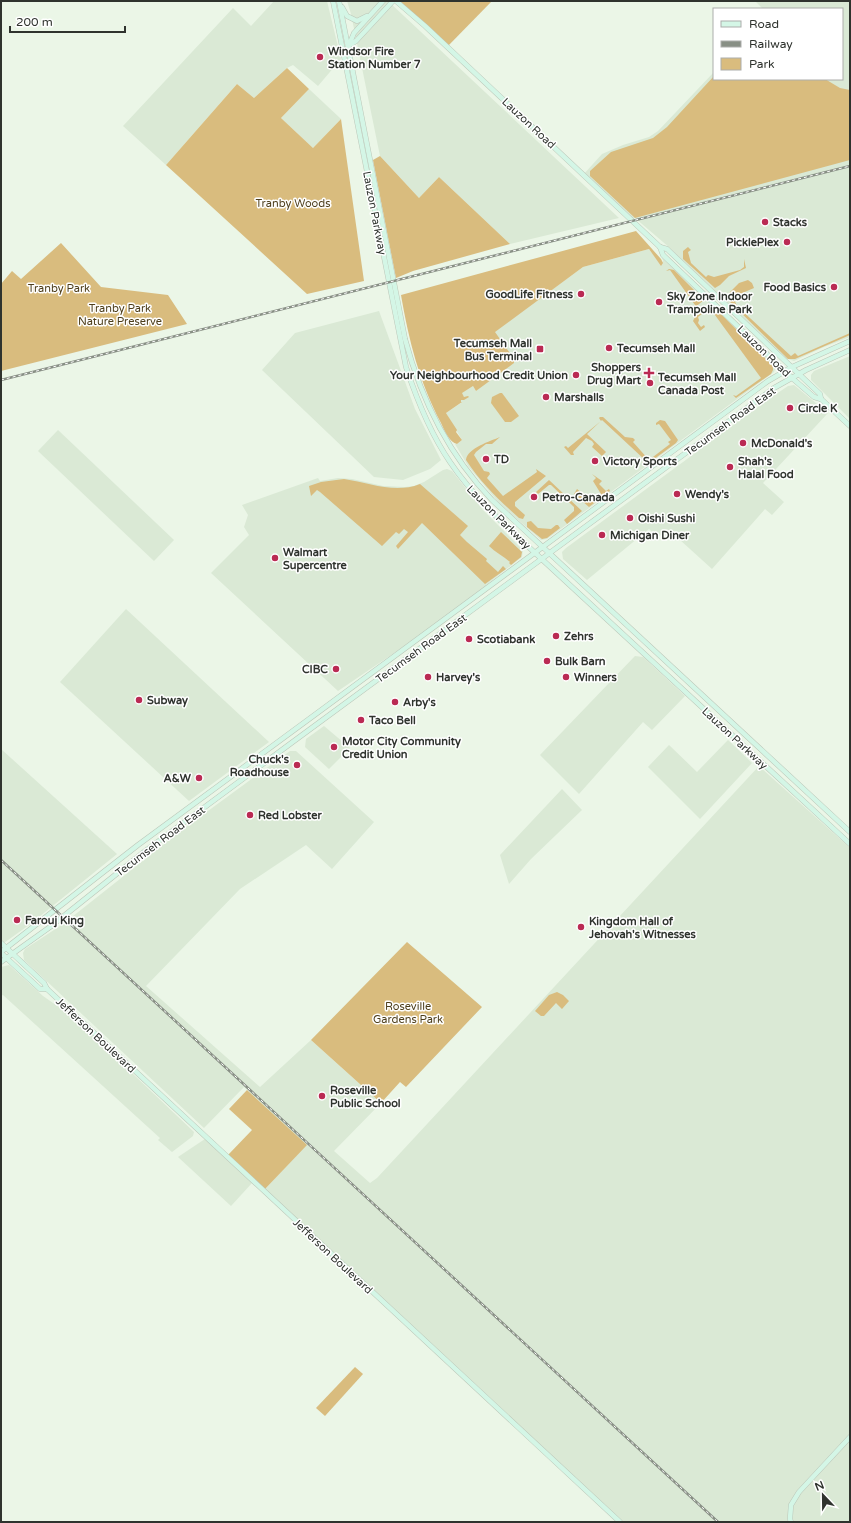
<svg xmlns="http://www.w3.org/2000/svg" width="851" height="1523" font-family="'Varela Round',sans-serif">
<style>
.built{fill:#dae9d5}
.green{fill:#d9bc7e}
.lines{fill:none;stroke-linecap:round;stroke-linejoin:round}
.secondary-casing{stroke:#bcc6b8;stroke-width:5.5}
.secondary{stroke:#d4f6e6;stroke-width:4.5}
.rail-casing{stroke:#888f85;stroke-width:2.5}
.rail{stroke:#fff;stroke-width:1;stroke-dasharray:3;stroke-linecap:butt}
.poi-dot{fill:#ba2a53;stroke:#fff;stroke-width:1.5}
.labels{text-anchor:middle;stroke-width:3;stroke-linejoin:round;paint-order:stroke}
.poi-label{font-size:11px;font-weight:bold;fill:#2f332e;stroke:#fff;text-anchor:start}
.street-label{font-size:11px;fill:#2f332e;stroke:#fff}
.park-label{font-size:11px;fill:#4d3e1b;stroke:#fff}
</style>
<rect width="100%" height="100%" fill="#ebf6e7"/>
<g class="built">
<polygon points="274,1 327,1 341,59 318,86 293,65 287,68 254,98 237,84 166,165 123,126 233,8 251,26"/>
<polygon points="347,1 388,1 619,218 510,244 439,177 419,198 380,156 351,14"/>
<polygon points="755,1 850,1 850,337 824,347 794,361 785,358 670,248 635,218 631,220 583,175 602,154 623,145 649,137 658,131 714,72 714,79 842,79 842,9 763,9"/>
<polygon points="309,89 341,119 313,148 281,118"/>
<polygon points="649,249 661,265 663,261 662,257 773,363 775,369 774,372 547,539 541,540 499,503 468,466 455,444 457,444 462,440 446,413 461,403 461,399 464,397 461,393 473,386 476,391 514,359 494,332 583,267"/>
<polygon points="379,311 415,409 441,460 430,469 403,480 374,477 262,370 295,333"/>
<polygon points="850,356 850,419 811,380 811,375 814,371"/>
<polygon points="794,385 828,413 763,483 784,502 772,515 765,509 712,569 669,530 658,537 649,529 587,580 563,559 562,552 566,548 766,401 788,386"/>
<polygon points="58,430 174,540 154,561 38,451"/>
<polygon points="447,469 452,471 483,510 523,550 522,557 486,585 490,588 338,691 211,573 249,535 244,527 248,515 242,505 318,478 320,481 338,478 352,479 383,486 405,487 414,486 424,482 443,470"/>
<polygon points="126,609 269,742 189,801 60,682"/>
<polygon points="635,656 643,657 685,696 652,730 643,722 579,794 540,755"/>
<polygon points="324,726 350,748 329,769 305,747 306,739"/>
<polygon points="728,740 752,763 700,819 648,767 669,745 697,772"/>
<polygon points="1,749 117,854 29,925 1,945"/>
<polygon points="290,751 296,751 374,822 332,869 306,845 240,889 146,986 260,1087 311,1040 381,1103 334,1151 370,1183 377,1178 759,766 850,848 850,1522 623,1522 265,1189 306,1145 244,1087 204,1128 24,960 23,953 25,949 63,924 182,830"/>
<polygon points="562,789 582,810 531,859 509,884 500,855"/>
<polygon points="9,965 43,996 73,1017 194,1132 193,1136 172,1152 158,1140 160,1138 3,995 1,996 1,967"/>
<polygon points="205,1139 252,1183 231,1206 178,1157"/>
</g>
<g class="green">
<polygon points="400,1 492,1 447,47 398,3"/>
<polygon points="287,68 309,89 281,118 313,148 341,119 364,281 307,294 166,165 237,84 254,98"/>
<polygon points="714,76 714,79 825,79 840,88 850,90 850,160 635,218 590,176 590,171 611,152 653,138 667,127"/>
<polygon points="380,156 419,198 439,177 510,244 413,271 396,278 373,160"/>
<path d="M636,231L661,259L663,263L661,266L649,249L583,267L495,332L514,359V363L476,391L473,386L462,393L464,397L468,396L469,397L464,400H461V402H462L446,413L457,430L456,432L462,440L457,444C450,443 444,430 441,423C419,381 409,341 401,295Z"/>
<polygon points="61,243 101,287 168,295 187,324 1,371 1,284 12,271 21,279"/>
<polygon points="688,247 691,250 688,252 691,263 706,277 708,275 714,277 740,270 744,267 744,259 746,268 729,276 720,285 715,288 683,259 683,251"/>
<polygon points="669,269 674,270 704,300 688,313 688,310 695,305 670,270 666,271"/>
<polygon points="748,280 752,283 754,288 733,297 737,306 791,356 795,353 798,356 850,333 850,335 795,359 788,359 726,298 726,296 739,283"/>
<polygon points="710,306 714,307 773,366 773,370 771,374 736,398 733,395 736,396 761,378 712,311 709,313 707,310 698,317 699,320 698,323 701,327 704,325 705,327 700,331 693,321 695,317"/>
<polygon points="500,393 502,393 519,416 511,422 505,422 491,403 492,397"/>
<polygon points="600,417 603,417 625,437 633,438 635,440 633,442 649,460 670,444 668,442 671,440 659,424 656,425 656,423 660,420 665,421 678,440 676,443 646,465 642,463 645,460 602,420 587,434 606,452 602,456 592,447 594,444 592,441 586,438 573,452 574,455 571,455 564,447 566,446 568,448 601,421 599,418"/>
<path d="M500,437L492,444H486L476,452L474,455L484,471L489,472L490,474L487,478L503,496L537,472L536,469L546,476L515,502V506L525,515L523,519L519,518C500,501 480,482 466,460C467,448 491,441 500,437Z"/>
<polygon points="592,474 602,481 599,484 606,491 609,489 610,491 589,507 574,494 577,489 583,494 589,502 601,494 593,481 596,478"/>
<path d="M344,479C370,483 395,494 420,484L468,526L460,535L467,542L487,559L486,561L498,572L503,566L506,569L485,584L422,523L398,549L396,546L408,532L404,529L399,534L396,532L382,546L320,492L317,490L311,496L309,486L321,482Z"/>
<polygon points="549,480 582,511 567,524 564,520 574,511 574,507 551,485 549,485 538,494 536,492"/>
<polygon points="531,521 538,528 551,529 556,525 558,525 560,528 547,538 542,539 527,527 527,522"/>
<path d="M501,532L522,552L521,557L511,565L509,563L510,562C503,556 495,552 489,546Z"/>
<polygon points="407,942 482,1007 406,1087 400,1082 381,1103 311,1040"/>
<polygon points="557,992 563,995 569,1001 562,1009 556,1003 544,1016 541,1016 535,1011 549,995"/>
<polygon points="247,1090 307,1145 265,1189 228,1155 252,1130 229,1109"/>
<polygon points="355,1367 363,1374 325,1416 316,1408"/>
</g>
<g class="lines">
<g class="secondary-casing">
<g id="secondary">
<path d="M333,1L406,367C417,400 430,433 450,462C466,486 486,507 507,527L850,844"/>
<path d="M339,1L405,339C421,399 448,454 492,500L850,832"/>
<polyline points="396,1 425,26 660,247 663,255 792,378 814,397 821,399 850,426"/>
<polyline points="342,7 347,16 357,21 367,16"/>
<polyline points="349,45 354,33 383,1"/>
<polyline points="348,46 356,41 393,1"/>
<polyline points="660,247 667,249 820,394 821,399"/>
<polyline points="1,943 44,983 47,989 620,1522"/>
<polyline points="1,952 138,845 768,381 792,367 850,341"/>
<polyline points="1,953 40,989 47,989"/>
<polyline points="1,962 50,927 144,852 294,741 774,388 806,370 850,350"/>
<polyline points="791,1522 790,1519 791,1505 799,1492 850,1437"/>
</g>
</g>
<use href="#secondary" class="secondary"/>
<g class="rail-casing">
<g id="rail">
<polyline points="1,380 850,166"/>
<polyline points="1,860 718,1522"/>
</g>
</g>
<use href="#rail" class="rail"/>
</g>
<g class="poi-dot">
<circle cx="320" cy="57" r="4"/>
<circle cx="765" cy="222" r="4"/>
<circle cx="787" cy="242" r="4"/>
<circle cx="834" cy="287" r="4"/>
<circle cx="581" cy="294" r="4"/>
<circle cx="659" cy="302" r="4"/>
<circle cx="609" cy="348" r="4"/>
<rect x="536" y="345" width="8" height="8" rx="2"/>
<path d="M647 367h4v4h4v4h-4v4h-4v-4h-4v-4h4z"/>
<circle cx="576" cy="375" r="4"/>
<circle cx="650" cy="383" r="4"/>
<circle cx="546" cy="397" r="4"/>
<circle cx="790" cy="408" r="4"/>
<circle cx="743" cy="443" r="4"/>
<circle cx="486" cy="459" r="4"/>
<circle cx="595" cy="461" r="4"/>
<circle cx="730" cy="467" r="4"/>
<circle cx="677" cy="494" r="4"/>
<circle cx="534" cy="497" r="4"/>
<circle cx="630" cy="518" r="4"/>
<circle cx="602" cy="535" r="4"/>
<circle cx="275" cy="558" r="4"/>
<circle cx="556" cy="636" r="4"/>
<circle cx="469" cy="639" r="4"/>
<circle cx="547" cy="661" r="4"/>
<circle cx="336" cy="669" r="4"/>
<circle cx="428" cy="677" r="4"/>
<circle cx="566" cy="677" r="4"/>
<circle cx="139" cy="700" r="4"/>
<circle cx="395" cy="702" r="4"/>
<circle cx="361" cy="720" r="4"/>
<circle cx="334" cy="747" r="4"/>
<circle cx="297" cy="765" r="4"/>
<circle cx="199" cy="778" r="4"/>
<circle cx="250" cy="815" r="4"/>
<circle cx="17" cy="920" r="4"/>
<circle cx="581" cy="927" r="4"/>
<circle cx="322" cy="1096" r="4"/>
</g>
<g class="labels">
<g class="poi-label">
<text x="328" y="55">Windsor Fire<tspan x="328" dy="13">Station Number 7</tspan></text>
<text x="773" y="226">Stacks</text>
<text x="779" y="246" text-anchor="end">PicklePlex</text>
<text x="826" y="291" text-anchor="end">Food Basics</text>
<text x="573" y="298" text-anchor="end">GoodLife Fitness</text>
<text x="667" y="300">Sky Zone Indoor<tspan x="667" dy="13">Trampoline Park</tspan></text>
<text x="532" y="347" text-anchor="end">Tecumseh Mall<tspan x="532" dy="13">Bus Terminal</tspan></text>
<text x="617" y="352">Tecumseh Mall</text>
<text x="641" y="371" text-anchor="end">Shoppers<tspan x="641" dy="13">Drug Mart</tspan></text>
<text x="568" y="379" text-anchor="end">Your Neighbourhood Credit Union</text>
<text x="658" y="381">Tecumseh Mall<tspan x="658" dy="13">Canada Post</tspan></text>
<text x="554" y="401">Marshalls</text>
<text x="798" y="412">Circle K</text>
<text x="751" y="447">McDonald's</text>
<text x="494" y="463">TD</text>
<text x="603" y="465">Victory Sports</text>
<text x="738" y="465">Shah's<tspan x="738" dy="13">Halal Food</tspan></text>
<text x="685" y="498">Wendy's</text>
<text x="542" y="501">Petro-Canada</text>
<text x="638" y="522">Oishi Sushi</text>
<text x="610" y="539">Michigan Diner</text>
<text x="283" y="556">Walmart<tspan x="283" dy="13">Supercentre</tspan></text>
<text x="564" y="640">Zehrs</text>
<text x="477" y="643">Scotiabank</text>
<text x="555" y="665">Bulk Barn</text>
<text x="328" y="673" text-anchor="end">CIBC</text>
<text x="436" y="681">Harvey's</text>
<text x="574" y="681">Winners</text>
<text x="147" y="704">Subway</text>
<text x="403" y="706">Arby's</text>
<text x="369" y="724">Taco Bell</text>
<text x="342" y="745">Motor City Community<tspan x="342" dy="13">Credit Union</tspan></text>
<text x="289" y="763" text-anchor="end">Chuck's<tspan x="289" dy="13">Roadhouse</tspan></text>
<text x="191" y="782" text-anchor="end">A&amp;W</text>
<text x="258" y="819">Red Lobster</text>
<text x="25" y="924">Farouj King</text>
<text x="589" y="925">Kingdom Hall of<tspan x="589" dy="13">Jehovah's Witnesses</tspan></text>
<text x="330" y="1094">Roseville<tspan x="330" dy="13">Public School</tspan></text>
</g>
<g class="street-label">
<text transform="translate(529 123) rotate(43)" y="4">Lauzon Road</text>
<text transform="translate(375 213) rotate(79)" y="4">Lauzon Parkway</text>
<text transform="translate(764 351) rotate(44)" y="4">Lauzon Road</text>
<text transform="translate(730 421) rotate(-36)" y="4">Tecumseh Road East</text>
<text transform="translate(499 517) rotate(45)" y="4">Lauzon Parkway</text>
<text transform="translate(421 648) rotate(-36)" y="4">Tecumseh Road East</text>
<text transform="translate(735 738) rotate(43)" y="4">Lauzon Parkway</text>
<text transform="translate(160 841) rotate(-37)" y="4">Tecumseh Road East</text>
<text transform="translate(96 1035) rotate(43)" y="4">Jefferson Boulevard</text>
<text transform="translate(333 1256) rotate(43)" y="4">Jefferson Boulevard</text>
</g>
<g class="park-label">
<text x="293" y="207">Tranby Woods</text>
<text x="59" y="292">Tranby Park</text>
<text x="120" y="312">Tranby Park<tspan x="120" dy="13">Nature Preserve</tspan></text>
<text x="408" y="1010">Roseville<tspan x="408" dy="13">Gardens Park</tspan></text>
</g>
</g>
<rect width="851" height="1523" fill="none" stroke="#2f332e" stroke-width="4"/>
<rect x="713" y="8" width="130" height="72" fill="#ffffff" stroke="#acadab"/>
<rect x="721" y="21" width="20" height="6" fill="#d4f6e6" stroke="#acadab"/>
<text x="749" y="28" font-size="12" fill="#2f332e">Road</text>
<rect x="721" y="41" width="20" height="6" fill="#888f85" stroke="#acadab"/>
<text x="749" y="48" font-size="12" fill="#2f332e">Railway</text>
<rect x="721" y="58" width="20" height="12" fill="#d9bc7e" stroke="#acadab"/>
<text x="749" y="68" font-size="12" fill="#2f332e">Park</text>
<g transform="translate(823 1495) rotate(338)" stroke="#ffffff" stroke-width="3" paint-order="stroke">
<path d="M0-3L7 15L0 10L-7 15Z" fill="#2f332e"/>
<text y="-6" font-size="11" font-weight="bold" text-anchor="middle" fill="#2f332e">N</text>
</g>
<path d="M10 26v6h115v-6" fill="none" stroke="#2f332e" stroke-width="2"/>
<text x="16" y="26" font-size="12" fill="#2f332e" stroke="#ffffff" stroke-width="3" paint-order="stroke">200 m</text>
</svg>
